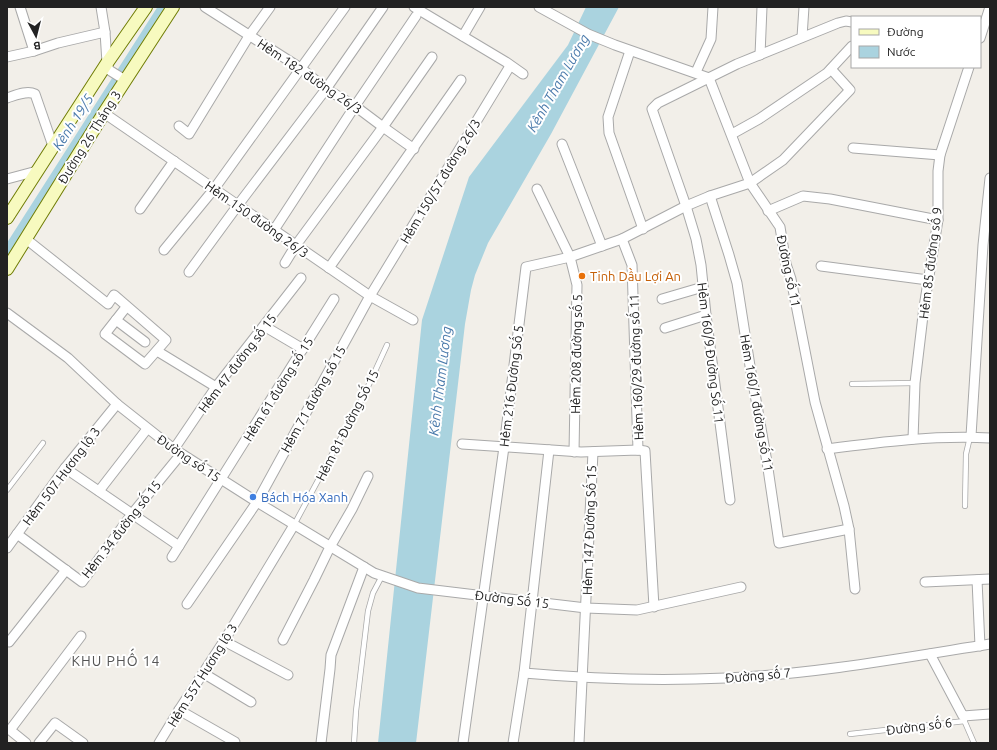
<svg xmlns="http://www.w3.org/2000/svg" width="997" height="750" font-family="Ubuntu,sans-serif">
<style>
.water{fill:#aad3df}
.lines{fill:none;stroke-linecap:round;stroke-linejoin:round}
.canal{stroke:#aad3df;stroke-width:11}
.lane-casing{stroke:#a9a9a9;stroke-width:6}
.street-casing{stroke:#a9a9a9;stroke-width:11}
.secondary-casing{stroke:#707d05;stroke-width:14}
.lane{stroke:#fff;stroke-width:4.5}
.street{stroke:#fff;stroke-width:9}
.secondary{stroke:#f7fabf;stroke-width:12}
.food-dot{fill:#e8710a;stroke:#fff;stroke-width:1.5}
.shop-dot{fill:#3f7fe0;stroke:#fff;stroke-width:1.5}
.labels{text-anchor:middle;stroke-width:4;stroke-linejoin:round;paint-order:stroke}
.street-label{font-size:13px;fill:#222;stroke:#fff}
.food-label{font-size:13px;fill:#c56008;stroke:#fff;text-anchor:start}
.shop-label{font-size:13px;fill:#366cbe;stroke:#fff;text-anchor:start}
.water-label{font-size:14px;font-style:italic;fill:#4a7aab;stroke:#fff}
.neighbourhood-label{font-size:14px;letter-spacing:1px;fill:#555;stroke:#fff}
</style>
<rect width="100%" height="100%" fill="#f2efe9"/>
<polygon class="water" points="586,7 619,7 551,134 488,243 475,275 471,290 465,324 416,743 378,743 422,320 469,177 568,45"/>
<g class="lines">
<polyline class="canal" points="7,253 164,7"/>
<g class="lane-casing">
<g id="lane">
<polyline points="852,384 915,383"/>
<polyline points="7,490 43,443"/>
<polyline points="965,506 966,454 970,437"/>
<polyline points="294,525 365,393 387,345"/>
<polyline points="964,720 974,743"/>
<polyline points="850,734 965,721"/>
<polyline points="354,743 356,711 368,611 373,593 382,576"/>
</g>
</g>
<g class="street-casing">
<g id="street">
<polyline points="20,7 34,51"/>
<polyline points="101,7 105,32 107,63 109,70 125,80"/>
<polyline points="205,7 302,69 326,89 355,106 383,127 414,149"/>
<polyline points="414,7 506,62 523,74"/>
<polyline points="539,7 588,34 615,45 709,78 750,183 780,227 786,264 791,279 815,402 844,506 849,529 855,589"/>
<polyline points="463,36 480,7"/>
<polyline points="802,37 804,7"/>
<polyline points="980,38 990,7"/>
<polyline points="630,51 608,117 609,133 643,229"/>
<polyline points="760,55 762,7"/>
<polyline points="7,57 34,51 58,43 105,32"/>
<polyline points="696,72 711,39 713,7"/>
<path d="M7,98C16,95 27,90 35,94L53,146"/>
<polyline points="104,113 370,296 413,320"/>
<polyline points="179,126 189,134 249,36 270,7"/>
<polyline points="732,134 759,119 827,73 852,46"/>
<polyline points="562,144 602,246"/>
<polyline points="853,148 940,155"/>
<polyline points="7,179 37,171"/>
<polyline points="537,189 570,257 577,285 574,452"/>
<polyline points="710,196 729,255 737,283 750,366 767,462 779,543 849,529"/>
<polyline points="140,209 174,161"/>
<polyline points="768,211 803,196 830,199 938,220"/>
<polyline points="274,230 355,106 416,16"/>
<polyline points="26,239 108,304 114,295 166,340 145,364 105,334 127,306"/>
<polyline points="622,239 632,265 638,450"/>
<polyline points="164,250 214,189 345,7"/>
<polyline points="285,263 296,245 383,127 432,57"/>
<polyline points="821,266 928,280"/>
<polyline points="329,268 461,80"/>
<polyline points="189,272 238,205 326,89 383,7"/>
<polyline points="662,299 703,287"/>
<polyline points="7,313 68,358 117,404 174,449 257,502 374,573 418,588 586,608 637,610 741,587"/>
<polyline points="116,320 145,342"/>
<polyline points="264,326 303,349"/>
<polyline points="665,328 706,315"/>
<polyline points="157,351 216,387"/>
<polyline points="971,436 983,245 990,178"/>
<polyline points="913,439 915,383 924,307 938,220 938,171 940,155 969,67"/>
<polyline points="462,444 581,452 638,450 645,451 654,607"/>
<polyline points="174,449 216,387 301,278"/>
<path d="M827,449C881,442 935,435 990,438"/>
<polyline points="65,468 179,546"/>
<polyline points="99,491 147,429"/>
<polyline points="730,500 706,315 701,265 696,239 686,206 652,109 658,103 737,64 838,23 846,21 852,22"/>
<polyline points="17,534 82,582 132,514 181,454"/>
<polyline points="7,548 65,468 117,404"/>
<polyline points="172,557 334,299"/>
<polyline points="977,580 980,646"/>
<polyline points="925,582 990,579"/>
<polyline points="187,604 257,502 370,296 510,66"/>
<polyline points="283,640 314,580 330,547 352,509 368,476"/>
<polyline points="224,641 288,675"/>
<polyline points="9,642 66,570"/>
<polyline points="930,654 963,716 990,714"/>
<polyline points="203,673 251,702"/>
<path d="M524,673C591,679 659,681 726,678C815,674 902,658 990,644"/>
<polyline points="179,710 235,742"/>
<polyline points="26,743 10,730 81,636"/>
<polyline points="39,743 55,723 83,743"/>
<polyline points="159,743 179,710 224,641 294,525"/>
<polyline points="321,743 330,669 331,655 364,567"/>
<polyline points="463,743 504,447 526,267 570,257 622,239 686,206 710,196 750,183 783,160 850,90 831,69"/>
<polyline points="513,743 524,673 549,450"/>
<polyline points="579,743 593,452"/>
</g>
</g>
<g class="secondary-casing">
<g id="secondary">
<polyline points="7,218 107,63 146,7"/>
<polyline points="7,269 104,113 173,7"/>
</g>
</g>
<use href="#lane" class="lane"/>
<use href="#street" class="street"/>
<use href="#secondary" class="secondary"/>
</g>
<circle class="food-dot" cx="582" cy="276" r="4"/>
<circle class="shop-dot" cx="253" cy="497" r="4"/>
<g class="labels">
<g class="street-label">
<text transform="translate(310 76) rotate(34)" y="5">Hẻm 182 đường 26/3</text>
<text transform="translate(89 137) rotate(-58)" y="5">Đường 26 Tháng 3</text>
<text transform="translate(440 181) rotate(-59)" y="5">Hẻm 150/57 đường 26/3</text>
<text transform="translate(257 219) rotate(35)" y="5">Hẻm 150 đường 26/3</text>
<text transform="translate(930 263) rotate(-83)" y="5">Hẻm 85 đường số 9</text>
<text transform="translate(789 271) rotate(78)" y="5">Đường số 11</text>
<text transform="translate(711 353) rotate(83)" y="5">Hẻm 160/9 Đường Số 11</text>
<text transform="translate(576 354) rotate(-89)" y="5">Hẻm 208 đường số 5</text>
<text transform="translate(237 363) rotate(-53)" y="5">Hẻm 47 đường số 15</text>
<text transform="translate(636 367) rotate(-92)" y="5">Hẻm 160/29 đường số 11</text>
<text transform="translate(511 386) rotate(-83)" y="5">Hẻm 216 Đường Số 5</text>
<text transform="translate(278 389) rotate(-58)" y="5">Hẻm 61 đường số 15</text>
<text transform="translate(313 399) rotate(-61)" y="5">Hẻm 71 đường số 15</text>
<text transform="translate(757 403) rotate(80)" y="5">Hẻm 160/1 đường số 11</text>
<text transform="translate(347 425) rotate(-63)" y="5">Hẻm 81 Đường Số 15</text>
<text transform="translate(189 458) rotate(34)" y="5">Đường số 15</text>
<text transform="translate(61 476) rotate(-53)" y="5">Hẻm 507 Hương lộ 3</text>
<text transform="translate(121 529) rotate(-52)" y="5">Hẻm 34 đường số 15</text>
<text transform="translate(589 530) rotate(-88)" y="5">Hẻm 147 Đường Số 15</text>
<text transform="translate(512 599) rotate(7)" y="5">Đường Số 15</text>
<text transform="translate(202 675) rotate(-58)" y="5">Hẻm 557 Hương lộ 3</text>
<text transform="translate(758 675) rotate(-5)" y="5">Đường số 7</text>
<text transform="translate(919 726) rotate(-7)" y="5">Đường số 6</text>
</g>
<g class="food-label">
<text x="590" y="281">Tinh Dầu Lợi An</text>
</g>
<g class="shop-label">
<text x="261" y="502">Bách Hóa Xanh</text>
</g>
<g class="water-label">
<text transform="translate(558 83) rotate(-60)" y="5">Kênh Tham Lương</text>
<text transform="translate(73 122) rotate(-57)" y="5">Kênh 19/5</text>
<text transform="translate(440 381) rotate(-83)" y="5">Kênh Tham Lương</text>
</g>
<g class="neighbourhood-label">
<text x="116" y="666">KHU PHỐ 14</text>
</g>
</g>
<rect width="997" height="750" fill="none" stroke="#222222" stroke-width="16"/>
<rect x="851" y="16" width="130" height="52" fill="#ffffff" stroke="#a7a7a7"/>
<rect x="859" y="29" width="20" height="6" fill="#f7fabf" stroke="#a7a7a7"/>
<text x="887" y="36" font-size="12" fill="#222222">Đường</text>
<rect x="859" y="46" width="20" height="12" fill="#aad3df" stroke="#a7a7a7"/>
<text x="887" y="56" font-size="12" fill="#222222">Nước</text>
<g transform="translate(36 36) rotate(173)" stroke="#ffffff" stroke-width="3" paint-order="stroke">
<path d="M0-3L7 15L0 10L-7 15Z" fill="#222222"/>
<text y="-6" font-size="11" font-weight="bold" text-anchor="middle" fill="#222222">B</text>
</g>
</svg>
